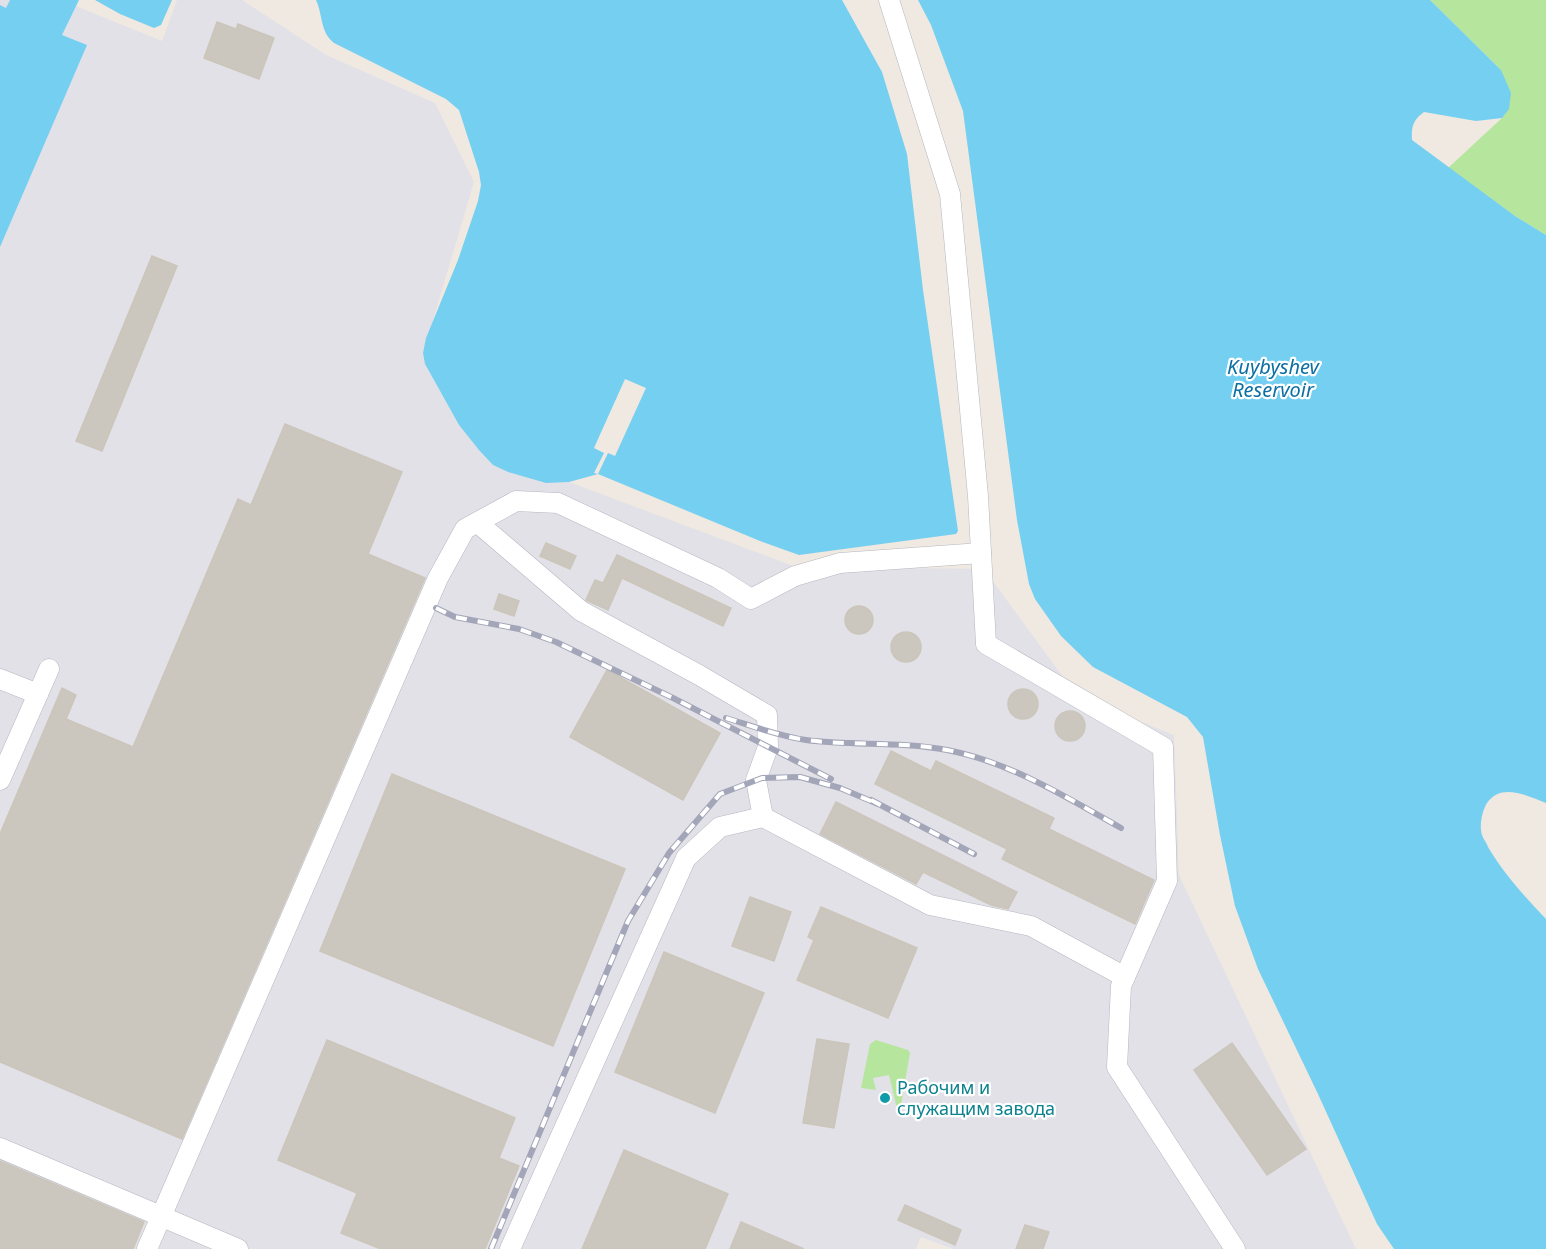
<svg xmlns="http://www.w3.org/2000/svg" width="1546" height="1249" font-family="'Noto Sans',sans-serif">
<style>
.industrial{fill:#e3e1e8}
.green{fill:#b6e59e}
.water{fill:#75cff0}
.pier{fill:#efe9e1}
.building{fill:#cbc7bf;stroke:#cbc5ba;stroke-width:1.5}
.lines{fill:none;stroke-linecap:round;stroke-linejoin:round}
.minor-casing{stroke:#b4b7c1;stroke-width:21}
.minor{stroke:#fff;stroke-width:20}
.rail-casing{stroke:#a3a6b8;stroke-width:6}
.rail{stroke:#fff;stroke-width:4;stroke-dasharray:11;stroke-linecap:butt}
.culture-dot{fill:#0f9aa8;stroke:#fff;stroke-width:2}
.labels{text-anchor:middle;stroke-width:4.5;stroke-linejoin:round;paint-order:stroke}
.culture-label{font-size:18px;fill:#0d838f;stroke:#fff;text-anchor:start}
.water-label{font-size:20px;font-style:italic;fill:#0d6fa3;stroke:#fff}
</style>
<rect width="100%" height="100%" fill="#efe9e1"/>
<polygon class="industrial" points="0,0 61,0 162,41 177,0 242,0 326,55 435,103 474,182 423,354 425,364 459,425 493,465 508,472 546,483 569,482 796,567 984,569 1077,696 1174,735 1179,875 1356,1249 953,1249 921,1237 916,1249 0,1249"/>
<g class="green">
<polygon points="1430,0 1546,0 1546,235 1515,216 1448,168 1502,118 1501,70"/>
<polygon points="876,1040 908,1050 910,1053 899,1117 889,1075 873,1078 876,1090 861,1088 870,1044"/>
</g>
<g class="water">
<polygon points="10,0 79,0 62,35 87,45 0,247 0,5 6,8"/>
<polygon points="95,0 172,0 161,25 154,28 120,14"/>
<path d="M316,0H842L882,72L907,154L923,290L958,531L956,534L799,555L760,541L598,474L569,482L546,483L508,472L493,465L479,450L459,425L425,364L423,353L426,338L458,260L478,201L481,185L479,172L459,110L446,99L334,43C320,32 323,15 316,0Z"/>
<path d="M918,0H1430L1501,70L1511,93L1509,109L1502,118L1476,121L1424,112C1413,120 1411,127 1412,140L1515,216L1546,235V803C1528,796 1501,782 1487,803C1482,811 1479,826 1482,835C1483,839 1487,843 1488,847C1504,874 1525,897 1546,919V1249H1394L1377,1224L1318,1094L1258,969L1235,906L1220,835L1203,737L1187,717L1093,667L1061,636L1035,599L1029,584L1017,520L963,111L931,25Z"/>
</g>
<polygon class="pier" points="625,379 646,388 615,456 608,453 598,474 594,473 604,453 594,448"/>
<g class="building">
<polygon points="217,22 236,29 238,24 274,38 259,79 204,58"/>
<polygon points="152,256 177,266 102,451 76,441"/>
<polygon points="285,424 402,472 368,554 425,578 182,1139 0,1062 0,834 62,688 76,695 66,719 133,747 238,499 251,505"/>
<polygon points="546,543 576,556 570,569 540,556"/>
<polygon points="617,555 731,608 723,626 622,578 608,610 588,601 586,600 595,580 603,583"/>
<polygon points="499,594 519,601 514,616 494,609"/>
<circle cx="859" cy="620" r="14"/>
<circle cx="906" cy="647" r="15"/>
<polygon points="607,670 720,733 683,800 570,737"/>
<circle cx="1023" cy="704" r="15"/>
<circle cx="1070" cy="726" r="15"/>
<polygon points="891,751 931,771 936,761 1054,818 1049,829 1154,880 1135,924 1002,859 1007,849 875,784"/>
<polygon points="392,774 625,869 553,1046 320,951"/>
<polygon points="836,802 1017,892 1008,909 991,905 923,872 916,884 820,834"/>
<polygon points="750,897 791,912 774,961 732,946"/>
<polygon points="821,907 917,948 888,1018 797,980 814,940 808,937"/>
<polygon points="664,952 764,993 715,1113 615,1072"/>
<polygon points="817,1039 849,1044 834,1128 803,1123"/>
<polygon points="327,1040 515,1118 499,1158 519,1166 485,1249 381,1249 341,1233 357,1193 278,1160"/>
<polygon points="1232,1043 1306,1149 1267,1175 1194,1070"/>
<polygon points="624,1150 728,1194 705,1249 582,1249"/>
<polygon points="0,1161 144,1222 133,1249 0,1249"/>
<polygon points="905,1205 961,1230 955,1245 898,1220"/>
<polygon points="741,1222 804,1249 730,1249"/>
<polygon points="1025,1225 1049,1232 1043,1249 1016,1249"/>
</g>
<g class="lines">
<g class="minor-casing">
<g id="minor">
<polyline points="889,0 950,194 978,496 986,644 1163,747 1167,881 1121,986 1117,1067 1235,1249"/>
<polyline points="478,523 581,611 699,675 767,715 768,747 756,780 763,817"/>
<polyline points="0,679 38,694"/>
<polyline points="0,780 49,669"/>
<polyline points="0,1148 238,1249"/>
<polyline points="147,1249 438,578 465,529 516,501 558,503 718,578 751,599 795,576 840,563 981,553"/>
<polyline points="510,1249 686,858 720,827 763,817 930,905 1031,926 1125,977"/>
</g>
</g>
<use href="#minor" class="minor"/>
<g class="rail-casing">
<g id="rail">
<polyline points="436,608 455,617 519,629 556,642 673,698 831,779"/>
<path d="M726,718C752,726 779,736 806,740C853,746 900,741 947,750C1010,762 1066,797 1121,828"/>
<polyline points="871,800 974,854"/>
<polyline points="491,1249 628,921 669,853 720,794 762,778 800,777 840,788 878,804"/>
</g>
</g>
<use href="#rail" class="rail"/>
</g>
<circle class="culture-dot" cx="885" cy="1098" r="6"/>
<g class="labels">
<g class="culture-label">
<text x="897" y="1094">Рабочим и<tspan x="897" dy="21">служащим завода</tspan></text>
</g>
<g class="water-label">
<text x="1273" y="374">Kuybyshev<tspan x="1273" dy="23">Reservoir</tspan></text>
</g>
</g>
</svg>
